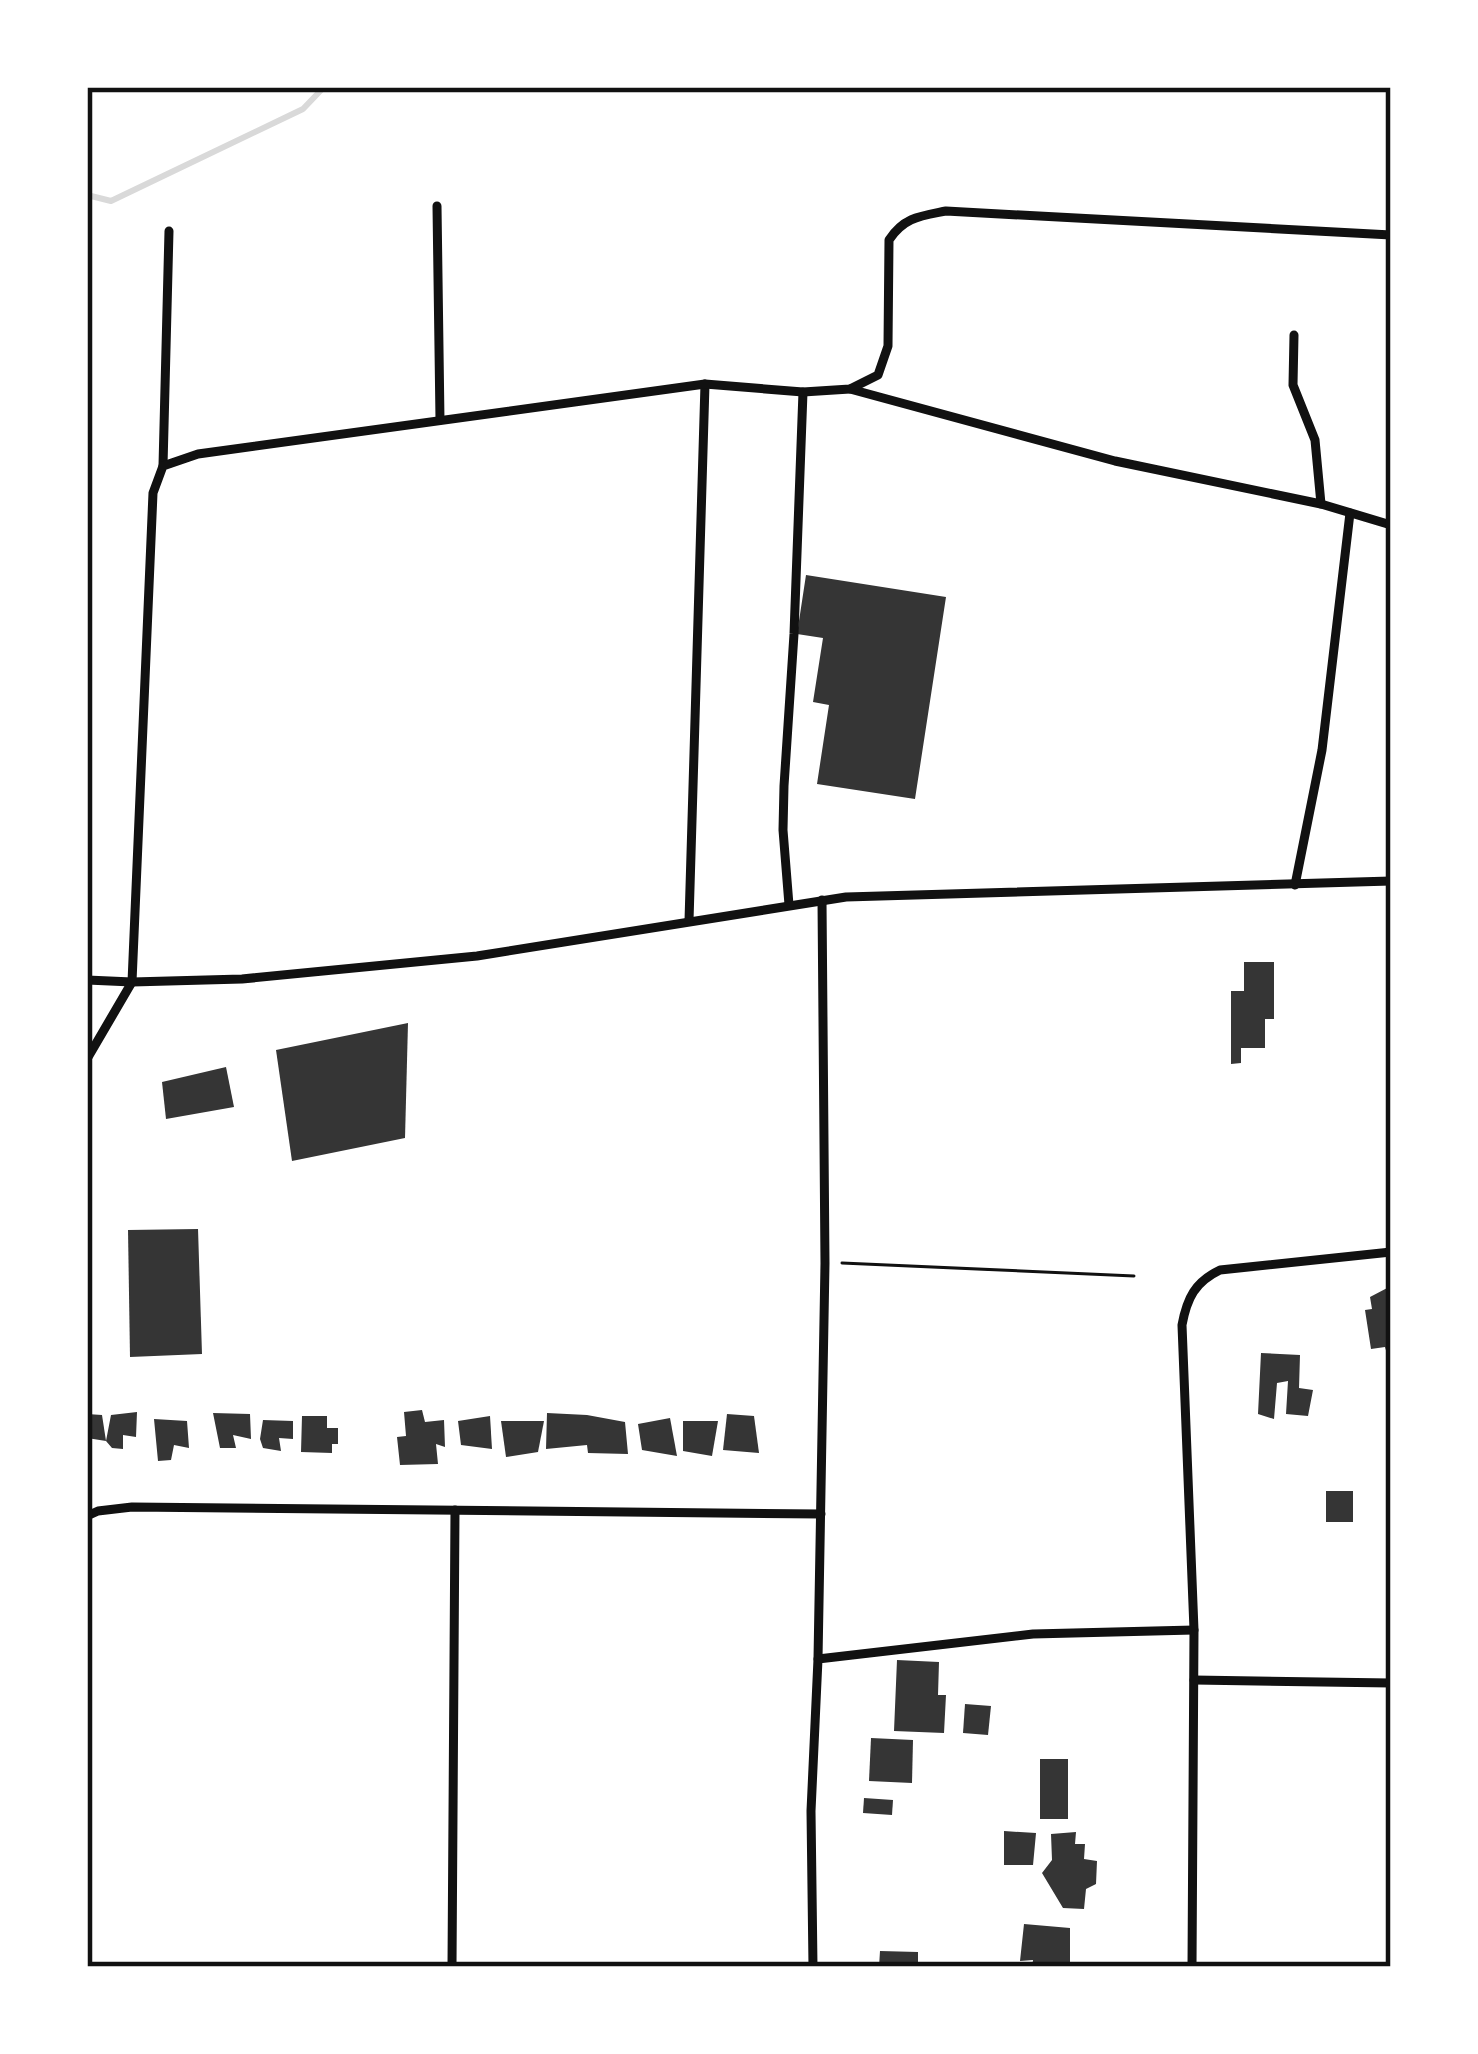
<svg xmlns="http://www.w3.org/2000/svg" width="1478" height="2054" font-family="Raleway,sans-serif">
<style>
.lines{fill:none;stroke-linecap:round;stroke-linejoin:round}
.stream{stroke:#d9d9d9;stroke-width:6}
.building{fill:#353535}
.path{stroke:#111;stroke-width:3}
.minor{stroke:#111;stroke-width:9}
.neatline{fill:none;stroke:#111;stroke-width:4.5}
</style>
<rect width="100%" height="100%" fill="#fff"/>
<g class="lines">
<polyline class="stream" points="87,195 111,201 303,109 324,87"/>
</g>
<g class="building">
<polygon points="806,575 946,597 915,799 817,784 829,705 813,702 823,638 797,634"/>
<polygon points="1244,962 1274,962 1274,1019 1265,1019 1265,1048 1241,1048 1241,1063 1231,1064 1231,991 1244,991"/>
<polygon points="408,1023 405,1138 292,1161 276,1050"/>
<polygon points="226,1067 234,1107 166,1119 162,1082"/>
<polygon points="198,1229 202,1354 130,1357 128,1230"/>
<polygon points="1391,1286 1391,1364 1390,1364 1385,1347 1371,1349 1365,1310 1372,1309 1370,1297"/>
<polygon points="1261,1353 1300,1355 1299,1388 1313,1390 1308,1416 1286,1414 1288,1381 1277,1383 1274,1419 1258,1414"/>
<polygon points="422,1410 425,1422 444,1420 445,1447 436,1444 438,1464 400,1465 397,1437 406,1436 404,1412"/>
<polygon points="137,1412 136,1437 123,1435 123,1449 112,1448 106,1441 111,1415"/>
<polygon points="213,1413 250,1414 251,1439 233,1435 236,1448 220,1448"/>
<polygon points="547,1413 587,1415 625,1422 628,1454 588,1453 587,1445 546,1449"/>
<polygon points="87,1414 102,1415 106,1441 87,1438"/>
<polygon points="727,1414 754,1416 759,1453 723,1450"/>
<polygon points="302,1416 327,1416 327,1428 338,1428 338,1444 332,1444 332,1453 301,1452"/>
<polygon points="490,1416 492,1449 461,1445 458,1421"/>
<polygon points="670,1418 677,1456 642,1450 638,1424"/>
<polygon points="154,1419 187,1421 189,1448 174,1445 171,1460 158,1461"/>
<polygon points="263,1420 293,1421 293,1439 279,1438 281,1451 263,1448 260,1439"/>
<polygon points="501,1421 544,1421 538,1452 506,1457"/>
<polygon points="683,1421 718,1421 712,1456 683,1451"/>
<rect x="1326" y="1491" width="27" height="31"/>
<polygon points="897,1660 939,1662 938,1695 946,1695 944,1733 894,1731"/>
<polygon points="965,1704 991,1706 988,1735 963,1733"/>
<polygon points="871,1738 913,1740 912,1783 869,1781"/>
<rect x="1040" y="1759" width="28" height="60"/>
<polygon points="864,1798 893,1800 892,1815 863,1813"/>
<polygon points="1004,1831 1036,1833 1033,1865 1004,1865"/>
<polygon points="1076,1832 1075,1844 1085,1844 1084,1859 1097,1861 1096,1884 1086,1889 1084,1909 1063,1908 1042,1873 1052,1860 1051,1834"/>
<polygon points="1024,1924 1070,1928 1070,1962 1065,1967 1032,1967 1033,1960 1020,1961"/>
<polygon points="880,1951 918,1952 918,1967 879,1967"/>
</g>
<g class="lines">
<polyline class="path" points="842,1263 1134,1276"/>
<g class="minor">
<polyline points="437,206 440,420"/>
<polyline points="1294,335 1293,385 1315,440 1321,504"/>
<polyline points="850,389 1115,461 1321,504 1391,525"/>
<polyline points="163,466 169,231"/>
<polyline points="1295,885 1322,750 1350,513"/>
<polyline points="789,905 783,830 784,786 794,634 803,392"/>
<polyline points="689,921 705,384"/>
<polyline points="87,980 132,982 242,979 477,956 846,897 1391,881"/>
<path d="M87,1059L132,982L153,493L163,466L198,454L705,384L803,392L850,389L878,375L888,346L889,240C904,217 921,216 946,211L1391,235"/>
<polyline points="87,1516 98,1511 132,1507 821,1514"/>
<polyline points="818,1659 1033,1634 1194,1630"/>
<polyline points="1194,1680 1391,1683"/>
<polyline points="452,1967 455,1510"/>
<polyline points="813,1967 811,1811 818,1659 825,1263 822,900"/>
<path d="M1192,1967L1194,1630L1182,1325C1187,1298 1195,1282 1220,1270L1391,1252"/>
</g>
</g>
<rect width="1478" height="2054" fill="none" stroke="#ffffff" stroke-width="180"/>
<rect x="90" y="90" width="1298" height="1874" class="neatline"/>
</svg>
